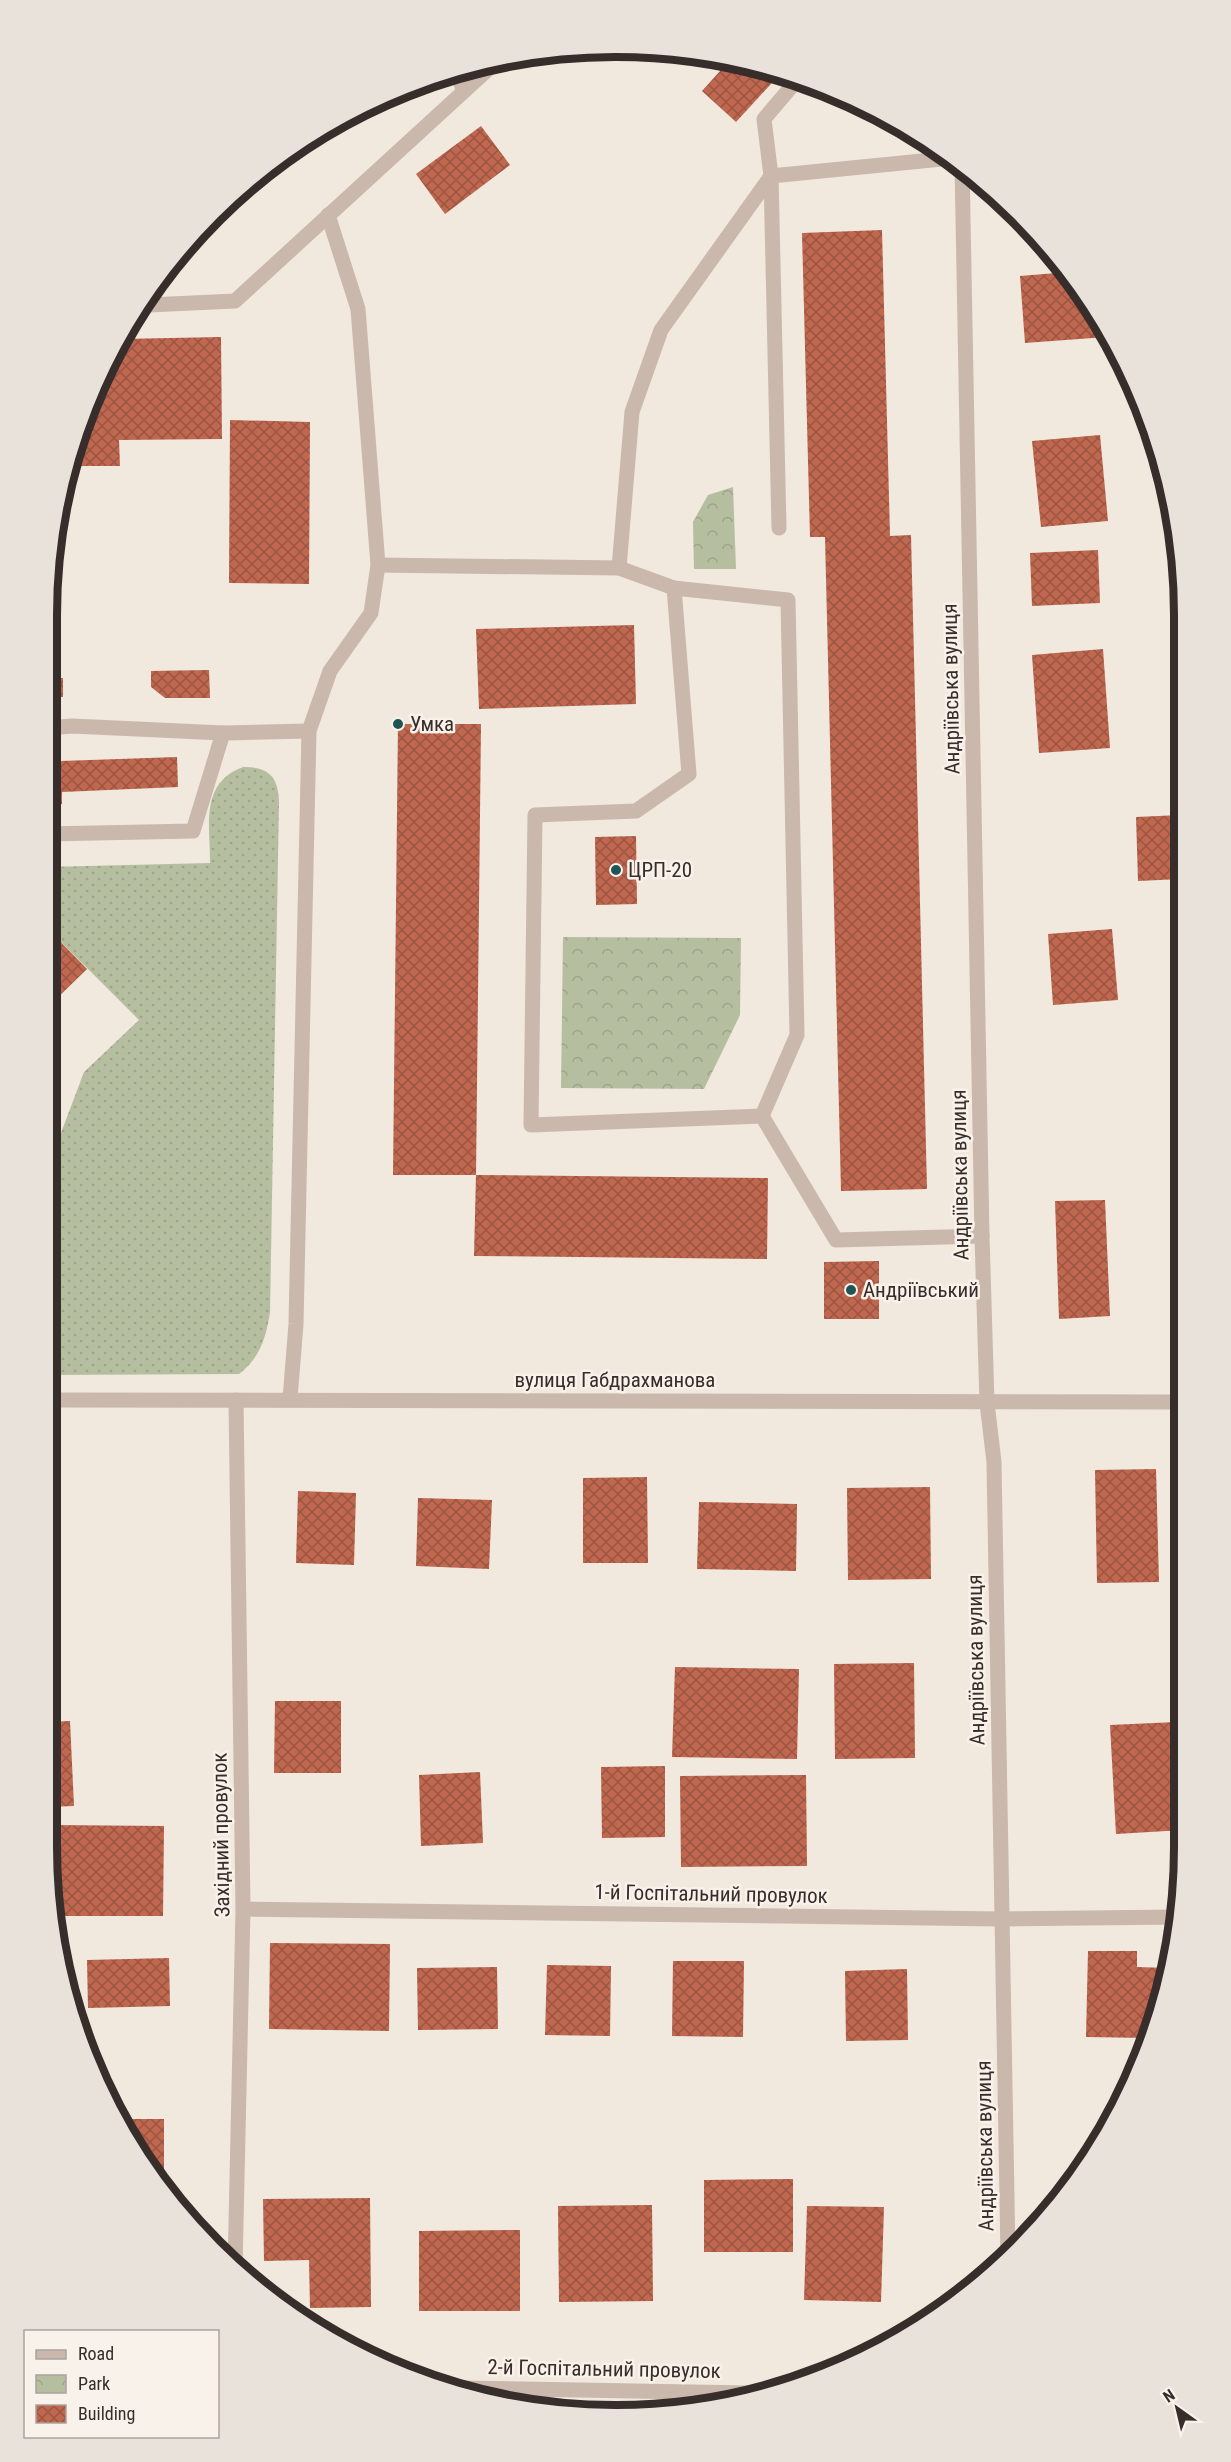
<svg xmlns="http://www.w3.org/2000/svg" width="1231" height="2462" font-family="'Roboto Condensed',sans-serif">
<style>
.grass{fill:url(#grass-dots)}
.park{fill:url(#park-crowns)}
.building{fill:url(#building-cross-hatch)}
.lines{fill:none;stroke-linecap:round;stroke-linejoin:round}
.minor{stroke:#c9b8ab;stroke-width:15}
.poi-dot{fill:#215456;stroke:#f9f2ea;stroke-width:2}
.labels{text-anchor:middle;stroke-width:5;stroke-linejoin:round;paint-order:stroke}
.street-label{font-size:21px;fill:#372d2a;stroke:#f9f2ea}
.poi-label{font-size:21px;fill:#372d2a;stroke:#f9f2ea;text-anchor:start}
.rim{fill:none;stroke:#372d2a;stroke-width:8}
</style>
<defs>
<pattern id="grass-dots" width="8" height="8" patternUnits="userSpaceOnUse" patternTransform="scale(1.5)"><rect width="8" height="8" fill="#b5bf9f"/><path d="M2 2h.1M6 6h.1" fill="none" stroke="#9ca489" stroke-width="1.8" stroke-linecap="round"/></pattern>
<pattern id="park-crowns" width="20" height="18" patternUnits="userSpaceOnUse" patternTransform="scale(1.5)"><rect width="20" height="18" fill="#b5bf9f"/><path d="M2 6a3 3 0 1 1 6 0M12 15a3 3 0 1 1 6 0" fill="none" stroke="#9ca489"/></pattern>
<pattern id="building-cross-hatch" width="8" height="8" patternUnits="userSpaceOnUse" patternTransform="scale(1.5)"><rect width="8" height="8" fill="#bf674f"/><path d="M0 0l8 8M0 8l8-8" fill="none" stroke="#9c5542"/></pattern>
</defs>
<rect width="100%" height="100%" fill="#f1e8de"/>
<path class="grass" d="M243,767C268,767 278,776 279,801L270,1312C266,1338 260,1358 239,1374L47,1375V1170L84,1072L139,1020L47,928V867L210,863C210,824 200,783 243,767Z"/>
<g class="park">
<polygon points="733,487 736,569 694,569 693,522 708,495"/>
<polygon points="563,937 741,938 740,1015 704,1089 561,1088"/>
</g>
<g class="building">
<polygon points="730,60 762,66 781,73 736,122 702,91"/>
<polygon points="481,126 510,165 445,214 416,174"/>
<polygon points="882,230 890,536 911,535 927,1189 841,1191 825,537 810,537 802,233"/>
<polygon points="1069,272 1106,337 1025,343 1020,276"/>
<polygon points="221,337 222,439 119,440 120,466 67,466 105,364 121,339"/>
<polygon points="230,420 310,422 309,584 229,583"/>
<polygon points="1100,435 1108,521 1041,527 1032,441"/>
<polygon points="1098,550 1100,603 1032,606 1030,553"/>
<polygon points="634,625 636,704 479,709 476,629"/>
<polygon points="1103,649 1110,748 1039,753 1032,655"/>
<polygon points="209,670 210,698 165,698 151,687 151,671"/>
<rect x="48" y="678" width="15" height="19"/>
<polygon points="398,724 481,724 476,1175 393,1175"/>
<polygon points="48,750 60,750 61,761 177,757 178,787 62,792 62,804 47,805"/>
<polygon points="1180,815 1181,879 1138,881 1136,817"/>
<polygon points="636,836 637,904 596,905 595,837"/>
<polygon points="47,928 87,969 47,1008"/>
<polygon points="1112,929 1118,1000 1053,1005 1048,934"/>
<polygon points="476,1175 768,1178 767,1259 474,1256"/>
<polygon points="1105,1200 1110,1316 1059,1319 1055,1201"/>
<polygon points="879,1261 879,1319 824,1319 824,1262"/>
<polygon points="1156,1469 1159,1582 1097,1583 1095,1470"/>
<polygon points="647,1477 648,1563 583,1563 583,1478"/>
<polygon points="930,1487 931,1579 848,1580 847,1488"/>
<polygon points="298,1491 356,1493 354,1565 296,1563"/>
<polygon points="418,1498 492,1500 489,1569 416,1566"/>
<polygon points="699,1502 797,1504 796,1571 697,1569"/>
<polygon points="1183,1657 1183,1830 1116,1834 1110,1725 1176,1722 1173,1658"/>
<polygon points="914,1663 915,1758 835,1759 834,1664"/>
<polygon points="675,1667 799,1669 797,1759 672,1757"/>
<polygon points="275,1701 341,1701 341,1773 274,1773"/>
<polygon points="70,1721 74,1806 47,1807 47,1722"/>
<polygon points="665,1766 665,1837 602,1838 601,1767"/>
<polygon points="480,1772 483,1843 421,1846 419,1775"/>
<polygon points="806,1775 807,1866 681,1867 680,1776"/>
<polygon points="52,1825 164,1826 163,1916 58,1916 51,1875"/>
<polygon points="270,1943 390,1944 389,2031 269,2029"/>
<polygon points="1088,1951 1137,1951 1137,1967 1169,1968 1165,1993 1148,2038 1086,2037"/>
<polygon points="169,1958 170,2006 88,2008 87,1960"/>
<polygon points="673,1961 744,1961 743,2037 672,2036"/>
<polygon points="547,1965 611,1966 610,2036 545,2035"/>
<polygon points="497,1967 498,2029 418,2030 417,1968"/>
<polygon points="907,1969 908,2040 846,2041 845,1971"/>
<polygon points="125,2119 164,2119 164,2186 161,2186"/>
<polygon points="793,2179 793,2252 704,2252 704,2180"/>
<polygon points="370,2198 371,2307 310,2308 309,2260 264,2261 263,2199"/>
<polygon points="652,2205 653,2301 559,2302 558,2206"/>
<polygon points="807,2206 884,2207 881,2302 804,2300"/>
<polygon points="520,2230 520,2311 419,2311 419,2231"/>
</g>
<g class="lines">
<g class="minor">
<polyline points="456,71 464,91"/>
<polyline points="798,79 764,119 771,176 952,158"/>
<polyline points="962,164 982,1236 987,1403 994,1462 1008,2256"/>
<polyline points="149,294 149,305 235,301 496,62"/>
<polyline points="378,565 619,568 674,588 788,600 797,1035 762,1116 836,1240 982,1236"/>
<polyline points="619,568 632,412 661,330 771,176 779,528"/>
<polyline points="674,588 689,774 636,811 535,815 531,1125 762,1116"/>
<polyline points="48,728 72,726 223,733 309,731"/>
<polyline points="47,834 193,831 223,733"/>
<polyline points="290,1399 296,1324 309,731 330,671 371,613 378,565 358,309 328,215"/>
<polyline points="47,1400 1182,1402"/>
<polyline points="243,1909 1001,1919 1178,1917"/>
<polyline points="235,2269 243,1909 236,1400"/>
<polyline points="460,2388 748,2393"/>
</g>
</g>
<g class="poi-dot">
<circle cx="398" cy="724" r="6"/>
<circle cx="616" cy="870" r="6"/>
<circle cx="851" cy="1290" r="6"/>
</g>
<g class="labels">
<g class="street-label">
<text transform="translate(951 689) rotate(-91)" y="7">Андріївська вулиця</text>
<text transform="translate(960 1175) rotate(-91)" y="7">Андріївська вулиця</text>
<text x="615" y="1387">вулиця Габдрахманова</text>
<text transform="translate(976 1660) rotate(-91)" y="7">Андріївська вулиця</text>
<text transform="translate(221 1835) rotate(-91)" y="7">Західний провулок</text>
<text transform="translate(711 1894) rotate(1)" y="7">1-й Госпітальний провулок</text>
<text transform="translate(985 2146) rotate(-91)" y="7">Андріївська вулиця</text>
<text transform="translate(604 2369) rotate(1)" y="7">2-й Госпітальний провулок</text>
</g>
<g class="poi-label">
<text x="410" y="731">Умка</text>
<text x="628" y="877">ЦРП-20</text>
<text x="863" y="1297">Андріївський</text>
</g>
</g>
<path d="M0 0H1231V2462H0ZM615 57H616A558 558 0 0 1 1174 615V1847A558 558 0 0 1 616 2405H615A558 558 0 0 1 57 1847V615A558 558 0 0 1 615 57Z" fill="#e9e2db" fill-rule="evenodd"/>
<path class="rim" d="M615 57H616A558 558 0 0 1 1174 615V1847A558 558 0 0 1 616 2405H615A558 558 0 0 1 57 1847V615A558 558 0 0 1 615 57Z"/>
<rect x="24" y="2330" width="195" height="108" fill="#f9f2ea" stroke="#aba39d" stroke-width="1.5"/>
<rect x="36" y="2350" width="30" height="9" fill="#c9b8ab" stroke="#aba39d" stroke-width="1.5"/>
<text x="78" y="2360" font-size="18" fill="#372d2a">Road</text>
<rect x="36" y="2375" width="30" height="18" fill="url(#park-crowns)" stroke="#aba39d" stroke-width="1.5"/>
<text x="78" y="2390" font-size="18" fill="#372d2a">Park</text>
<rect x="36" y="2405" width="30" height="18" fill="url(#building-cross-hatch)" stroke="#aba39d" stroke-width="1.5"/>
<text x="78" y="2420" font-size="18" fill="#372d2a">Building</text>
<g transform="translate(1177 2408) rotate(326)" stroke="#f9f2ea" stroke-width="4.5" paint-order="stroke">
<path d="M0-4.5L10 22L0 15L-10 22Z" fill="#372d2a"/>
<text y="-9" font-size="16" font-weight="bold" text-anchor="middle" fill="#372d2a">N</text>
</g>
</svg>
